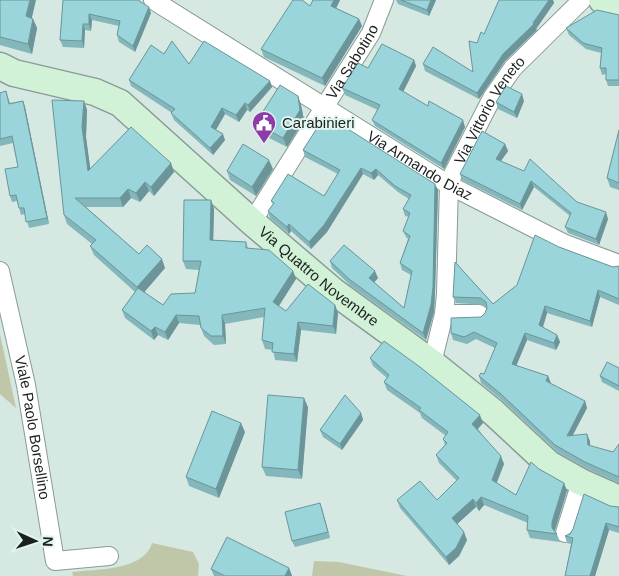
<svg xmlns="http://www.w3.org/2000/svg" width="619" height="576" font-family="Arial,sans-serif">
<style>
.green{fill:#c0c7a8}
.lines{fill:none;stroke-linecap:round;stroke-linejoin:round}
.street-casing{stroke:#899b95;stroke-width:20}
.secondary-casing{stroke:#899b95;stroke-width:29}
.street{stroke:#fff;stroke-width:18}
.secondary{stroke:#d1f2d6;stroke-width:26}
.wall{fill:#84b7bb}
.shaded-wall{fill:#6b9599}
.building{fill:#99d5da;stroke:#6b9599}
.labels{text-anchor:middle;stroke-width:4;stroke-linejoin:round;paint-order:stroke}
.street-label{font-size:15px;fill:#19201e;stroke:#e2f6ef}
.poi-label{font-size:15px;fill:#19201e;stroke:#e2f6ef;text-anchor:start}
</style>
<rect width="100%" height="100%" fill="#d5e8e2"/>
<g class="green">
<polygon points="0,334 16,408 0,394"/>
<path d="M152,543L193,552L199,564L198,576H73L72,572C96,569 144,571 152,543Z"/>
<polygon points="314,561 339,562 407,576 312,576"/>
</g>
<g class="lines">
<g class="street-casing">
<g id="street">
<path id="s1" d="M153,0L449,185L565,244L619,264"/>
<path id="s2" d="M252,222L371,33L384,0"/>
<path id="s3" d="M0,271L26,385L55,561L109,556"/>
<polyline points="444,314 479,314"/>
<path id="s4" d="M432,363L444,314L446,294L449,185L453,174L492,98L513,68L582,0"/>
<polyline points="565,533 581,482"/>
</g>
</g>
<g class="secondary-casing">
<g id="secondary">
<polyline points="602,0 619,7"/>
<path id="s5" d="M0,66L14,73L95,92L120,103L252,222L333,291L432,363L493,412L549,464L581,482L619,499"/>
</g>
</g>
<use href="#street" class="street"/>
<use href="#secondary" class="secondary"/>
</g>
<g class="wall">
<polygon points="0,0 33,19 37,28 32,54 0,45"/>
<polygon points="63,0 151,13 135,52 119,42 117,35 119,26 92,20 91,31 85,30 84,48 63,47 60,40"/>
<polygon points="313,0 340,0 336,8 359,19 362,26 325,86 264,57 261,49 310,6"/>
<polygon points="396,0 436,0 429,16 398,4"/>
<polygon points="499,0 553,0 554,3 536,29 537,30 505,61 479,99 425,71 423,64 473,72 477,43 484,34"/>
<polygon points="619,15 619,86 608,86 606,80 606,74 602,75 600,68 601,53 586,49 569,35 566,28"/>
<polygon points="164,54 189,64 270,81 272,87 250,112 247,110 239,122 225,114 216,130 225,140 213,155 174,120 171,113 172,113 131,86 129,80"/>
<polygon points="414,60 416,66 403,92 465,127 444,169 375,126 372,120 378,110 345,95 342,88 368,68"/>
<polygon points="6,91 10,103 23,101 25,107 49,224 29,228 25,214 21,215 17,201 12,202 10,196 18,167 13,143 0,146 0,93"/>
<polygon points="298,96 301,105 304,120 287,147 269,138 266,129 269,124 266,123 262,113"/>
<polygon points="84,101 87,110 86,137 90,169 174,172 154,196 149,191 140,202 131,198 123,207 86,207 139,254 165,268 144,292 163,305 195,293 199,270 186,269 183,261 211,200 214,209 213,240 246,242 248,248 293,271 296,279 279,306 286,311 335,305 338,313 336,334 301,330 297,362 275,360 273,350 265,349 262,340 264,317 225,324 226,344 214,345 204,336 200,325 179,323 168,340 158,335 154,340 125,318 122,310 135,292 94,255 90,246 92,244 67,224 64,215"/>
<polygon points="524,101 517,118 498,109 496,102"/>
<polygon points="319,125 438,190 435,293 434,312 426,340 351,286 332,268 330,261 378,278 374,282 404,308 411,275 402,270 400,263 408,239 406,237 403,231 409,217 405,216 403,209 409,199 398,192 378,175 374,180 363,174 327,232 311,249 291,231 289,234 270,218 268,211 273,204 271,201 324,196 338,174 305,157 303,150"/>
<polygon points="619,130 619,190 610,187 607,178"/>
<polygon points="505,144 508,151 501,161 608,219 599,245 568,233 565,227 570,216 534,187 522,210 462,180 460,174"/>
<polygon points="273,169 256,196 230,180 227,171"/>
<polygon points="559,247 613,267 619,266 619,305 600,297 592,327 547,313 543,328 557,335 560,342 556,350 527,340 516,366 585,401 587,408 573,435 590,441 590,446 613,452 619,444 619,483 588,469 558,452 503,401 481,383 479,376 484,374 495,348 476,339 467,344 453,340 451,333 481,317 485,313 487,308 484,305 456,303 453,297 455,262 493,304 517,285"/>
<polygon points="370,358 483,423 478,429 504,464 497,483 516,495 539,469 564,483 567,491 555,530 557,534 560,542 530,538 527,530 528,523 484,505 479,511 476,507 457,524 467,540 459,556 449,565 400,508 397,500 437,500 457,481 439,463 436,455 445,445 443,439 446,436 422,418 420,413 387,390 384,382 387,378 373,366"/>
<polygon points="619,368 619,391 602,382 600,376"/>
<polygon points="308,407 302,479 266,476 262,467"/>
<polygon points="361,413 363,420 342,450 323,437 320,430"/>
<polygon points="245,432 219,498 189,486 186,477"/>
<polygon points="610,506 619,507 619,533 609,530 595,576 565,576 571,544 567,543 565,536"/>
<polygon points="322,509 330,538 295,547 292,541"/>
<polygon points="289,568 292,576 214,576 211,569"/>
</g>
<g class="shaded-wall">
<polygon points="30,0 36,0 30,26 26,16"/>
<polygon points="334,0 340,0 334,13 331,6"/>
<polygon points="431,0 436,0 429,16 427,10"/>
<polygon points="549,0 553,0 554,3 536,29 537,30 505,61 479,99 477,93 503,54 533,23"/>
<polygon points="149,7 151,13 135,52 133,46"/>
<polygon points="89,14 92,20 91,31 89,24"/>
<polygon points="33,19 37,28 32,54 28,44"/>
<polygon points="359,19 362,26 325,86 322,78"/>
<polygon points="83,24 85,30 84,48 82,41"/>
<polygon points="414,60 416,66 401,96 399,89"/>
<polygon points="270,81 272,87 250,112 248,105"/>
<polygon points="522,94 524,101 517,118 514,112"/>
<polygon points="298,96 301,105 304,120 287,147 283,138"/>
<polygon points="23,101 25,107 49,224 47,218"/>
<polygon points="84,101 87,110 86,137 92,181 88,171 82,127"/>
<polygon points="245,103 247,110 239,122 236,115"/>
<polygon points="222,108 225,114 214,133 211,127"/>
<polygon points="463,120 465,127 444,169 441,163"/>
<polygon points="223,134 225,140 213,155 210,148"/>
<polygon points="505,144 508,151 498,165 496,159"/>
<polygon points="269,160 273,169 256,196 252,187"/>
<polygon points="171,163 174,172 154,196 151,187"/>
<polygon points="361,168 363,174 327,232 311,249 309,242"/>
<polygon points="376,169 378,175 374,180 371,173"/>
<polygon points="531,181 534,187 522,210 520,204"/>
<polygon points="145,182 149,191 140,202 136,193"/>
<polygon points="435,184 438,190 435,293 434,312 426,340 423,333"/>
<polygon points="128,189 131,198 123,207 120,198"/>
<polygon points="211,200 214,209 213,248 210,240"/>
<polygon points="606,212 608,219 599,245 596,239"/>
<polygon points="289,224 291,231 289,234 287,227"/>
<polygon points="162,259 165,268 141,296 137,287"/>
<polygon points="293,271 296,279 276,310 273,302"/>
<polygon points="375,271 378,278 372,285 369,278"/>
<polygon points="598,290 600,297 592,327 590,321"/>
<polygon points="335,305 338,313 336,334 333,326"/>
<polygon points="545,306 547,313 541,332 539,325"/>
<polygon points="176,315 179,323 168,340 165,332"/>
<polygon points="222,315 225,324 226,344 223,336"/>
<polygon points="298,322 301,330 297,362 294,354"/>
<polygon points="155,327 158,335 154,340 151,331"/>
<polygon points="525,333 527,340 514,371 512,364"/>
<polygon points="557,335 560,342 556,350 554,343"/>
<polygon points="548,376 551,383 546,381"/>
<polygon points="304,398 308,407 302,479 298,470"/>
<polygon points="585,401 587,408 569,442 567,436"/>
<polygon points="361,413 363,420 342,450 340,444"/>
<polygon points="480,415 483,423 475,432 472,424"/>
<polygon points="241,423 245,432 219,498 216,489"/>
<polygon points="587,434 590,441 590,452 588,445"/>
<polygon points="501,456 504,464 494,488 492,480"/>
<polygon points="564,483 567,491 555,530 555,534 552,528 552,522"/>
<polygon points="481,497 484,505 479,511 476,503"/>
<polygon points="473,499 476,507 455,526 452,518"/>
<polygon points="320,503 322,509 330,538 328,532"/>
<polygon points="606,523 609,530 595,576 590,576"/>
<polygon points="464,532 467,540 459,556 449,565 446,557"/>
<polygon points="289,568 292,576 285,576"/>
</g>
<g class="building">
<polygon points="0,0 30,0 26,16 33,19 28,44 0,37"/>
<polygon points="63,0 138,0 149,7 133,46 117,35 120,21 89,14 89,24 83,24 82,41 60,40"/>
<polygon points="293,0 302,0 310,6 313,0 334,0 331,6 359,19 322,78 261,49"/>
<polygon points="401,0 431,0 427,10"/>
<polygon points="499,0 549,0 533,23 534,24 503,54 477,93 423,64 433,47 473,72 469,41 477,43 481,32 484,34"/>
<polygon points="597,10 619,15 619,80 606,80 606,68 600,68 602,48 583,43 566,28"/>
<polygon points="172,41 189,64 204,41 270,81 248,105 245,103 236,115 222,108 211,127 223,134 210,148 171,113 175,109 129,80 151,45 164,54"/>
<polygon points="382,44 414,60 399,89 428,106 429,101 463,120 441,163 372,120 380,105 342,88 358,63 368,68"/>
<polygon points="280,85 298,96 300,110 283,138 266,129 272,120 262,113"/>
<polygon points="506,86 522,94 514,112 496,102"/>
<polygon points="6,91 9,104 23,101 47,218 26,222 24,208 19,208 16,195 10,196 5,169 18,167 12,136 0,139 0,93"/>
<polygon points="52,100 84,101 82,127 88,171 131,127 171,163 151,187 145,182 136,193 128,189 120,198 75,198 139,254 147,245 162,259 137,287 90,246 96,240 64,215"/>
<polygon points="329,117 435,184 433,287 431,305 423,333 349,279 330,261 344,245 375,271 369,278 404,308 412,271 400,263 410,236 403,231 410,213 403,209 411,195 395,186 376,169 371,173 361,168 324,225 309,242 289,224 287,227 268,211 274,203 271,201 288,174 324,196 340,170 303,150 319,125 324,127"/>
<polygon points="619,130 619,183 607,178"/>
<polygon points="482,131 505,144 496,159 524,171 530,159 577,202 606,212 596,239 565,227 571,213 531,181 520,204 460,174"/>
<polygon points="243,144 269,160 252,187 227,171"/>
<polygon points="184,200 211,200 210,240 246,242 246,248 269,250 293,271 273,302 286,311 308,284 335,305 333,326 298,322 294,354 272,352 273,343 262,340 265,308 222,315 223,336 211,336 201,328 199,316 176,315 165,332 155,327 151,331 122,310 138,288 163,305 171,294 195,293 201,261 183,261"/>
<polygon points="535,235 559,247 613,267 619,266 619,299 598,290 590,321 545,306 539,325 557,335 554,343 525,333 512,364 548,376 546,381 585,401 567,436 587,434 588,445 613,452 619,444 619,477 585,462 555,445 501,394 479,376 481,373 484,374 497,343 474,332 464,337 451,333 451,318 481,317 485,313 487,308 486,302 481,298 453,297 455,262 493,304 517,285"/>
<polygon points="384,341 420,367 480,415 472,424 501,456 492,480 516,495 531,462 539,469 564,483 552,522 552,528 557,534 527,530 528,516 481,497 476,503 473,499 452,518 464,532 456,548 446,557 397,500 420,481 437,500 459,478 436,455 447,443 443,439 448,432 419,410 421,408 384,382 389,375 370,358"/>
<polygon points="607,362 619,368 619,386 600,376"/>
<polygon points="268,395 304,398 298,470 262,467"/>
<polygon points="345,395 361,413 340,444 320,430"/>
<polygon points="212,411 241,423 216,489 186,477"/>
<polygon points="584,494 610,506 619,507 619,527 606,523 590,576 565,576 573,538 565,536 570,534 573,529"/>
<polygon points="320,503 328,532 292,541 285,512"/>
<polygon points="227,537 289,568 285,576 225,576 211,569"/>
</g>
<defs>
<g id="civic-pin" transform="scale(1.25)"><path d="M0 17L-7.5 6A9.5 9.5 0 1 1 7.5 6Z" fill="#8c3ba9" stroke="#e2f6ef"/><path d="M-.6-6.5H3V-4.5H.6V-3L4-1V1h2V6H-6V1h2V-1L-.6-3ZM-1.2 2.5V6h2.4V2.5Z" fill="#fff"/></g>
</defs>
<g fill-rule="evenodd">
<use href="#civic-pin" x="264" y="123"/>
</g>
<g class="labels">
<g class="street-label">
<text dy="5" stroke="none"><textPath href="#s2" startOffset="189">Via Sabotino</textPath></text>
<text dy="5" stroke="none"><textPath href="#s4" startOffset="265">Via Vittorio Veneto</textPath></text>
<text dy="5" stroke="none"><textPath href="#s1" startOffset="314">Via Armando Diaz</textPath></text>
<text dy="5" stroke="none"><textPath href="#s5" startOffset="390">Via Quattro Novembre</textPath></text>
<text dy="5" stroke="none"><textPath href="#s3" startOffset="160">Viale Paolo Borsellino</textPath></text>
</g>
<g class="poi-label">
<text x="282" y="128">Carabinieri</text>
</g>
</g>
<g transform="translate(35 541) rotate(93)" stroke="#e2f6ef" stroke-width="4" paint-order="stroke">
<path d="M0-4L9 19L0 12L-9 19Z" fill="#19201e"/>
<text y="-8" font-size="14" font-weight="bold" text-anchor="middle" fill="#19201e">N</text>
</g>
</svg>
